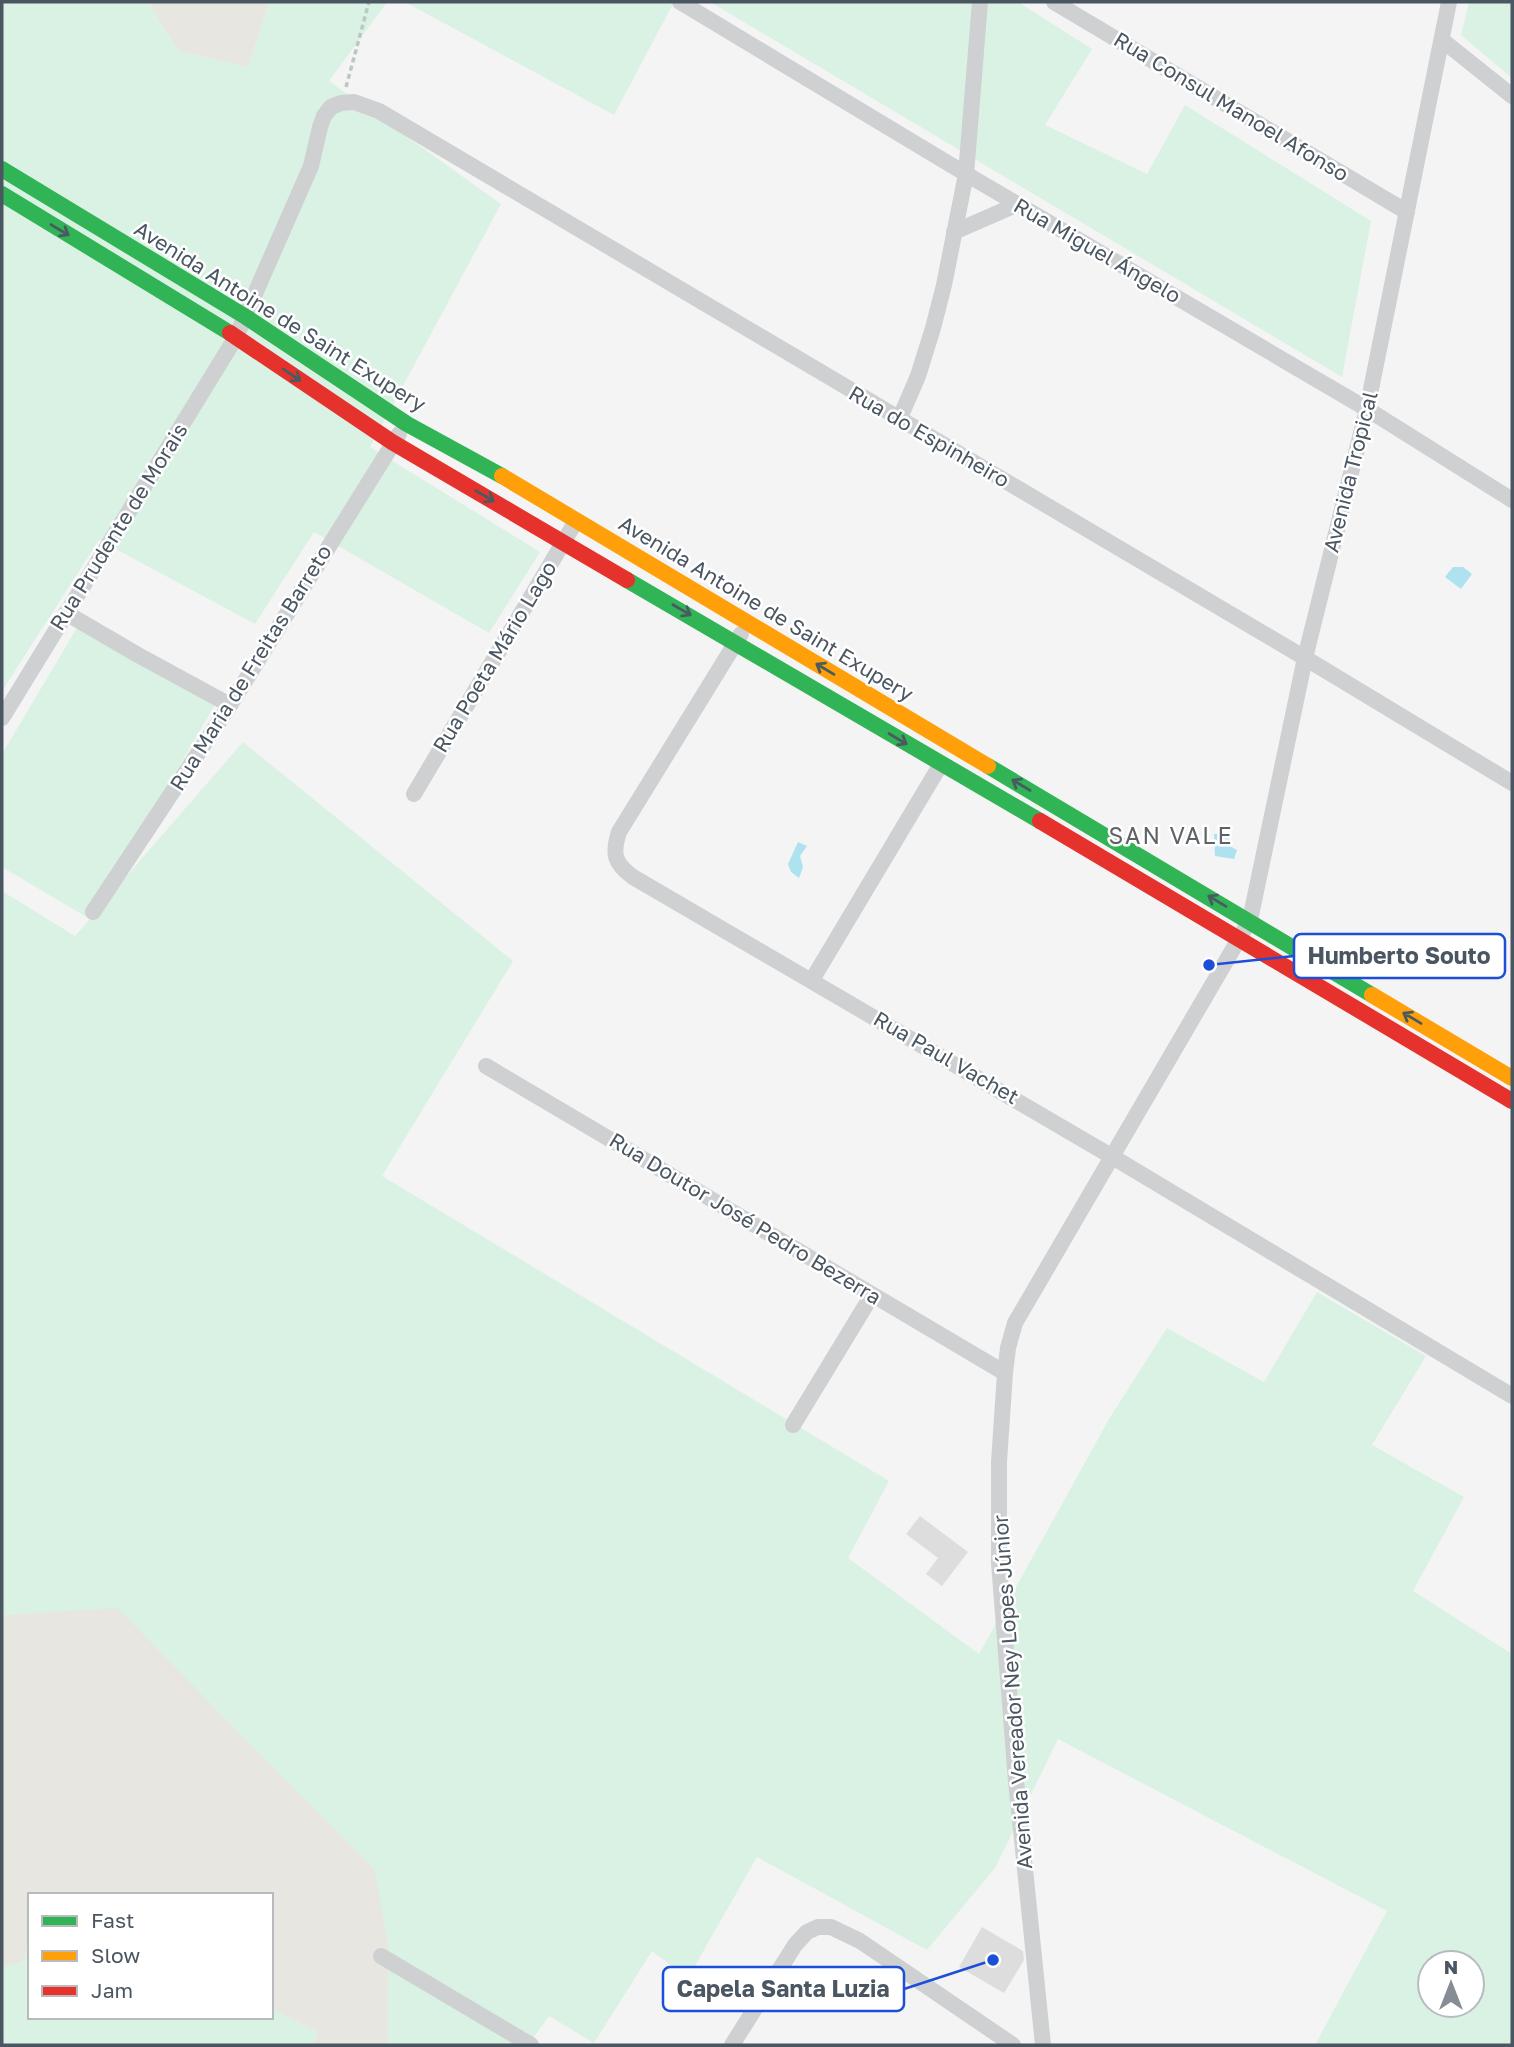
<svg xmlns="http://www.w3.org/2000/svg" width="1514" height="2047" font-family="'Golos Text',sans-serif">
<style>
.green{fill:#d9f2e3;fill-rule:evenodd}
.sand{fill:#e7e6e1}
.water{fill:#aee2f0}
.building{fill:#ddddde}
.lines{fill:none;stroke-linecap:round;stroke-linejoin:round}
.path{stroke:#bcc7c4;stroke-width:3.5;stroke-dasharray:5 3.5;stroke-linecap:butt}
.street{stroke:#ced0d2;stroke-width:16}
.fast{stroke:#30b455;stroke-width:16}
.slow{stroke:#ff9f0a;stroke-width:16}
.jam{stroke:#e5322d;stroke-width:16}
.oneway{stroke:#495b60}
.labels{text-anchor:middle;stroke-width:5;stroke-linejoin:round;paint-order:stroke}
.street-label{font-size:21px;fill:#4a5661;stroke:#fff}
.neighbourhood-label{font-size:23px;letter-spacing:2px;fill:#5f6368;stroke:#fff}
.leader{fill:none;stroke:#1d4ed8;stroke-width:2.5}
.callout-dot{fill:#1d4ed8;stroke:#fff;stroke-width:2.5}
.callout{fill:#fff;stroke:#1d4ed8;stroke-width:2.5}
.callout-label{font-size:23px;text-anchor:middle;font-weight:bold;fill:#4a5661}
</style>
<rect width="100%" height="100%" fill="#f4f4f4"/>
<g class="green">
<polygon points="2,2 148,2 178,51 248,67 269,2 387,2 329,81 501,204 370,447 540,552 489,633 314,532 255,624 99,540 2,691"/>
<polygon points="405,2 674,2 614,115"/>
<polygon points="710,2 1018,2 1092,49 1045,125 1147,174 1185,105 1371,221 1342,377"/>
<polygon points="1469,2 1512,2 1512,78 1461,35"/>
<path d="M81,621L219,698L91,917L243,742L513,961L382,1176L889,1481L848,1558L979,1654L1109,1419L1167,1328L1264,1382L1317,1292L1426,1356L1372,1445L1464,1497L1413,1591L1512,1654V2045H1315L1387,1911L1058,1739L995,1868L927,1950L757,1857L688,1978L652,1951L594,2043L549,2016L528,2045H388V1946L118,1609L2,1615V891L75,936L90,919L2,867V754ZM1430,1963H1472V2005H1430Z"/>
<polygon points="30,1943 30,2017 271,2017 271,2009 318,2032 313,2045 2,2045 2,1968 22,1962"/>
</g>
<g class="sand">
<polygon points="148,2 269,2 248,67 178,51"/>
<polygon points="117,1608 375,1871 388,1946 388,2045 313,2045 318,2032 271,2009 271,1895 30,1895 30,1943 22,1962 2,1968 2,1615"/>
</g>
<g class="water">
<polygon points="1453,567 1463,567 1472,574 1461,589 1445,577"/>
<polygon points="1229,833 1230,846 1237,850 1234,859 1215,856 1214,834"/>
<polygon points="798,842 807,846 800,856 803,867 799,878 791,872 788,864"/>
</g>
<g class="building">
<polygon points="920,1516 968,1552 942,1586 926,1574 938,1558 906,1534"/>
<polygon points="982,1927 1023,1951 1024,1960 1004,1993 959,1967"/>
</g>
<g class="lines">
<polyline class="path" points="346,87 369,2"/>
<g class="street">
<polyline points="680,2 966,174 1367,409 1512,500"/>
<polyline points="1054,2 1407,212"/>
<polyline points="1442,40 1512,96"/>
<polyline points="954,232 1018,204"/>
<polyline points="899,420 918,376 933,328 944,285 966,174 980,2"/>
<polyline points="66,613 138,655 230,705"/>
<path d="M741,634L619,832C612,854 614,863 633,877L1111,1156L1512,1396"/>
<polyline points="2,718 236,337 311,166 320,127 324,116 331,107 341,103 354,102 379,111 1305,658 1512,783"/>
<polyline points="414,794 576,521"/>
<polyline points="93,912 230,705 399,434"/>
<polyline points="812,980 941,764"/>
<polyline points="486,1066 1005,1373"/>
<polyline points="793,1425 872,1295"/>
<polyline points="381,1956 531,2045"/>
<polyline points="732,2045 795,1945 807,1932 818,1927 831,1927 860,1941 1013,2045"/>
<polyline points="1043,2045 1016,1781 999,1563 999,1462 1005,1373 1008,1348 1015,1323 1250,920 1305,658 1367,409 1449,2"/>
</g>
<g class="fast">
<polyline points="2,169 246,317 407,424 502,476"/>
<polyline points="2,194 230,333"/>
<polyline points="627,580 1040,821"/>
<polyline points="988,766 1372,995"/>
</g>
<g class="slow">
<polyline points="502,476 988,766"/>
<polyline points="1372,995 1512,1078"/>
</g>
<g class="jam">
<polyline points="230,333 392,442 627,580"/>
<polyline points="1040,821 1512,1101"/>
</g>
</g>
<defs><path id="oneway-shaft" d="M-6 0H5M1.5-3L5.5 0L1.5 3" fill="none" stroke-width="1.6" stroke-linecap="round" stroke-linejoin="round" transform="scale(1.75)"/></defs>
<g class="oneway">
<use href="#oneway-shaft" transform="translate(60 230) rotate(31)"/>
<use href="#oneway-shaft" transform="translate(292 375) rotate(34)"/>
<use href="#oneway-shaft" transform="translate(485 496) rotate(30)"/>
<use href="#oneway-shaft" transform="translate(682 610) rotate(30)"/>
<use href="#oneway-shaft" transform="translate(825 669) rotate(-149)"/>
<use href="#oneway-shaft" transform="translate(898 739) rotate(31)"/>
<use href="#oneway-shaft" transform="translate(1021 785) rotate(-149)"/>
<use href="#oneway-shaft" transform="translate(1217 901) rotate(-149)"/>
<use href="#oneway-shaft" transform="translate(1412 1018) rotate(-149)"/>
</g>
<g class="labels">
<g class="street-label">
<text transform="translate(1231 107) rotate(31)" y="7">Rua Consul Manoel Afonso</text>
<text transform="translate(1097 251) rotate(30)" y="7">Rua Miguel Ángelo</text>
<text transform="translate(280 317) rotate(32)" y="7">Avenida Antoine de Saint Exupery</text>
<text transform="translate(929 437) rotate(30)" y="7">Rua do Espinheiro</text>
<text transform="translate(1351 472) rotate(-76)" y="7">Avenida Tropical</text>
<text transform="translate(119 527) rotate(-58)" y="7">Rua Prudente de Morais</text>
<text transform="translate(766 609) rotate(31)" y="7">Avenida Antoine de Saint Exupery</text>
<text transform="translate(495 657) rotate(-59)" y="7">Rua Poeta Mário Lago</text>
<text transform="translate(251 668) rotate(-58)" y="7">Rua Maria de Freitas Barreto</text>
<text transform="translate(946 1058) rotate(30)" y="7">Rua Paul Vachet</text>
<text transform="translate(745 1219) rotate(31)" y="7">Rua Doutor José Pedro Bezerra</text>
<text transform="translate(1013 1692) rotate(-94)" y="7">Avenida Vereador Ney Lopes Júnior</text>
</g>
<g class="neighbourhood-label">
<text x="1171" y="844">SAN VALE</text>
</g>
</g>
<path class="leader" d="M1209 965L1294 956M993 1960L904 1989"/>
<g class="callout-dot">
<circle cx="1209" cy="965" r="7"/>
<circle cx="993" cy="1960" r="7"/>
</g>
<g class="callout">
<rect x="1294" y="934" width="211" height="44" rx="7"/>
<rect x="663" y="1967" width="241" height="44" rx="7"/>
</g>
<g class="callout-label">
<text x="1399" y="964">Humberto Souto</text>
<text x="783" y="1997">Capela Santa Luzia</text>
</g>
<rect width="1514" height="2047" fill="none" stroke="#4a5661" stroke-width="7"/>
<rect x="28" y="1893" width="245" height="126" fill="#ffffff" stroke="#b7bbc0" stroke-width="2"/>
<rect x="42" y="1916" width="35" height="10" fill="#30b455" stroke="#b7bbc0" stroke-width="2"/>
<text x="91" y="1928" font-size="21" fill="#4a5661">Fast</text>
<rect x="42" y="1951" width="35" height="10" fill="#ff9f0a" stroke="#b7bbc0" stroke-width="2"/>
<text x="91" y="1963" font-size="21" fill="#4a5661">Slow</text>
<rect x="42" y="1986" width="35" height="10" fill="#e5322d" stroke="#b7bbc0" stroke-width="2"/>
<text x="91" y="1998" font-size="21" fill="#4a5661">Jam</text>
<g transform="translate(1451 1984)"><circle r="33" fill="#ffffff" stroke="#b7bbc0" stroke-width="2"/>
<path d="M0-5L12 26L0 18L-12 26Z" fill="#868d94"/>
<text y="-10" font-size="19" font-weight="bold" text-anchor="middle" fill="#4a5661">N</text>
</g>
</svg>
